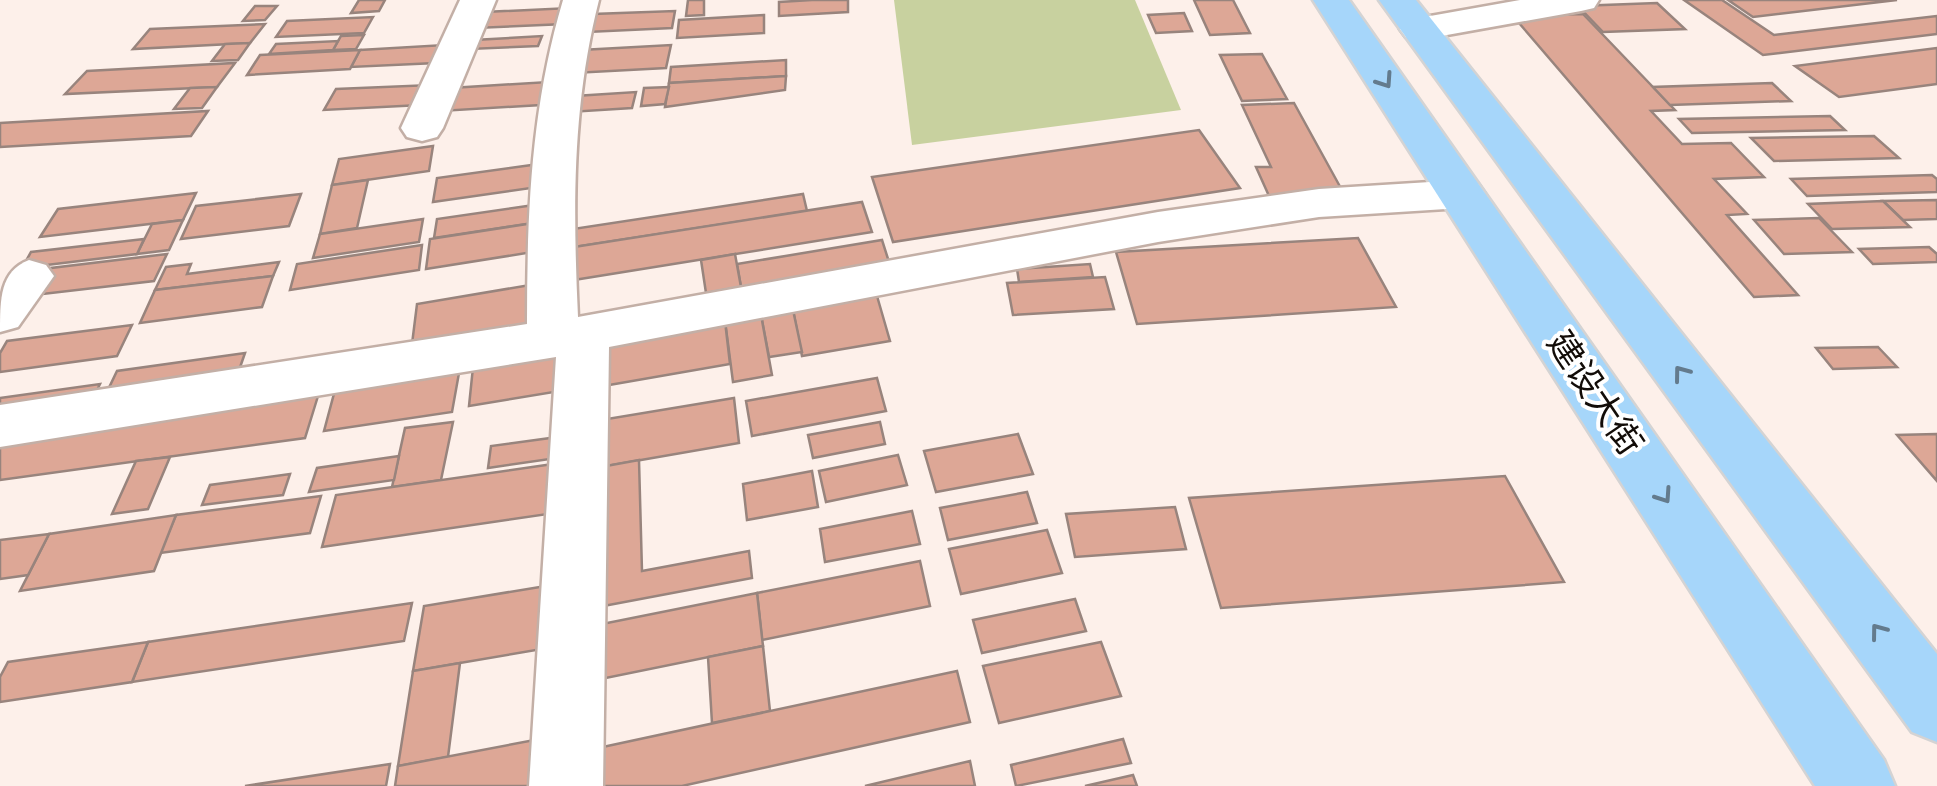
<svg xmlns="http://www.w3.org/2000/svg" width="1937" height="786" font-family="Raleway,'Noto Sans SC',sans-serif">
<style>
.green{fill:#c8d19f}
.building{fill:#dda796;stroke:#98847d;stroke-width:2.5}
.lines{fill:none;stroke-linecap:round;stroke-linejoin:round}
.minor-casing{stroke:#c3afa6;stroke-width:5}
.major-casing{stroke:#d4d3d3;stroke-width:5}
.minor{fill:#fff;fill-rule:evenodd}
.major{fill:#a6d6fa;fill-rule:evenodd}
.oneway{stroke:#637b8d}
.labels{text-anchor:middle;stroke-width:8;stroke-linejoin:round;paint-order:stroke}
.street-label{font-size:35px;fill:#120c08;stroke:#fff}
</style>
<rect width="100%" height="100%" fill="#fdf0ea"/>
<polygon class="green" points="894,0 1135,0 1181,110 912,145"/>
<g class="building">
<polygon points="359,0 385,0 379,11 351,13"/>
<polygon points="688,0 704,0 704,15 686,16"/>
<polygon points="812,0 848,0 848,12 779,16 779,2"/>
<polygon points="1194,0 1233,0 1250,33 1210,35"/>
<polygon points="1684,0 1722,0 1774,35 1937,16 1937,34 1763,55"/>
<polygon points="1728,0 1897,0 1753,17"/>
<polygon points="1657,3 1685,29 1603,32 1578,6"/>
<polygon points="255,6 277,6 265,20 243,21"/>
<polygon points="570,8 565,24 476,28 484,12"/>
<polygon points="675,11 672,28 588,32 593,14"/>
<polygon points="1184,13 1192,31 1156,33 1148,15"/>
<polygon points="1583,14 1675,110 1651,111 1682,144 1731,143 1764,177 1714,179 1747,214 1727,215 1798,295 1754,297 1513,16"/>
<polygon points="764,15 764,33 677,38 679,20"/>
<polygon points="373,17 364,33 276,37 287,21"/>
<polygon points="265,24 250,43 133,49 150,29"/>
<polygon points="364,35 356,49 333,50 341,36"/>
<polygon points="542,36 538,46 470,49 474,40"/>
<polygon points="338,41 333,50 269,54 276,44"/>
<polygon points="250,43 238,60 212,61 225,44"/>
<polygon points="444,45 436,63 351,67 360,50"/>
<polygon points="671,45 666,68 574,73 581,50"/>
<polygon points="1937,48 1937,84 1839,97 1795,66"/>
<polygon points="360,50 350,69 247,75 260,55"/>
<polygon points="1262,54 1287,99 1242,101 1220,55"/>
<polygon points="786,60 786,76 669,83 671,67"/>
<polygon points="235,63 217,87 65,94 87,71"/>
<polygon points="786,76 785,90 665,107 669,83"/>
<polygon points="548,82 541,105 441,111 451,88"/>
<polygon points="1772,83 1791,101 1670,105 1653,87"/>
<polygon points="431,85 421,105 324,110 336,89"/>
<polygon points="217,87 202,108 174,109 190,88"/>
<polygon points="669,87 665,104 641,106 644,88"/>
<polygon points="636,92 632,108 570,112 575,96"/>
<polygon points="1294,103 1343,192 1269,196 1256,167 1271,167 1242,105"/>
<polygon points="208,111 191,136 0,147 0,123"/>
<polygon points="1830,116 1845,130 1692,133 1679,119"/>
<polygon points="1199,130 1240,188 893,242 872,177"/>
<polygon points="1874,136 1899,158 1774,161 1751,138"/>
<polygon points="433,146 429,171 332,185 339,159"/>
<polygon points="539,164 538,187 433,202 437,178"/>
<polygon points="1932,175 1937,179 1937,192 1807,196 1791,179"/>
<polygon points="368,180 357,228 320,234 332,185"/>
<polygon points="196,193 183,220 40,237 58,209"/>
<polygon points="301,194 289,226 181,239 196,206"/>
<polygon points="803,194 807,211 574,247 573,229"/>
<polygon points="1937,200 1937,219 1903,220 1883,201"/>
<polygon points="1883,201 1910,227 1832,229 1808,204"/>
<polygon points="862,202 872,232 574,280 574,247"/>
<polygon points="541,204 540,222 434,238 437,219"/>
<polygon points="1819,218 1852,252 1784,254 1754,220"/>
<polygon points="423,219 419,242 313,258 320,234"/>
<polygon points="183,220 169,250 137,254 152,224"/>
<polygon points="540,222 539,251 426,269 430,239"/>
<polygon points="1358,238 1396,307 1137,324 1116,252"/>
<polygon points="144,239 137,254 22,268 31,252"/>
<polygon points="882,240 889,262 741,287 737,264"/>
<polygon points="422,245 419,270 290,290 297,264"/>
<polygon points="1929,247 1937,254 1937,262 1873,264 1859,249"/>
<polygon points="167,254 154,281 34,295 51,268"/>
<polygon points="735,254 741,287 706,293 701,260"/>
<polygon points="279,262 273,276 155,290 166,267 191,264 187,274"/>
<polygon points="1090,264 1093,277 1019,282 1017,269"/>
<polygon points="273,276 262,307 140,323 155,290"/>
<polygon points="1105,277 1114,309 1013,315 1007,283"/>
<polygon points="542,283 542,322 412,344 417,304"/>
<polygon points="877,296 890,341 802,356 793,310"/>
<polygon points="793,310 802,352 769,357 761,315"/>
<polygon points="761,315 772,375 733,382 725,321"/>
<polygon points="725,321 730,364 592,388 592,342"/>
<polygon points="132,325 117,356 0,372 0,353 7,341"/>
<polygon points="1878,347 1897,367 1833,369 1816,348"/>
<polygon points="245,353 237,376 106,394 117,371"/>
<polygon points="568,353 566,390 469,406 473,367"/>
<polygon points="459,373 452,412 324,431 335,390"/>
<polygon points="877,378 886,411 752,436 746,401"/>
<polygon points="100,384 90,405 0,417 0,398"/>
<polygon points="318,396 305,438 0,480 0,438"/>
<polygon points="734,398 739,443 595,468 595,421"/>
<polygon points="453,422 441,480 392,487 405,428"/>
<polygon points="880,422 885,444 813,458 808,435"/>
<polygon points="1018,434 1033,474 936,492 924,451"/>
<polygon points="1937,434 1937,481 1897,435"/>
<polygon points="565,436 564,457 488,468 491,446"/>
<polygon points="898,455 907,485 826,502 819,471"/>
<polygon points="399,456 394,480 309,492 317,468"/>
<polygon points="170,457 148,509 112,514 136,461"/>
<polygon points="639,460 642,571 749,551 752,578 593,608 595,468"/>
<polygon points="553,464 548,514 322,547 336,495"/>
<polygon points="812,471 818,507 747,520 743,484"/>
<polygon points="290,474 283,495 202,505 210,485"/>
<polygon points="1505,476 1564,582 1221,608 1189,498"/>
<polygon points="1027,492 1037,523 948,540 940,508"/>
<polygon points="321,496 310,533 160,553 176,515"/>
<polygon points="1175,507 1186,549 1075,557 1066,514"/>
<polygon points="912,511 920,544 825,562 820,529"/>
<polygon points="176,515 154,571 20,591 49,534"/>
<polygon points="1047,530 1062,573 961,594 949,549"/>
<polygon points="49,534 28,575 0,579 0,540"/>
<polygon points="920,561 930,606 762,640 757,593"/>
<polygon points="552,585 548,648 413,671 424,606"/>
<polygon points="757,593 763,646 591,681 592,626"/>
<polygon points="1075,599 1086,631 982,653 973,620"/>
<polygon points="412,603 404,641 132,682 148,642"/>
<polygon points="148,642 132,682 0,702 0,677 8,662"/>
<polygon points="1101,642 1121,696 999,723 983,666"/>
<polygon points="763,646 770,711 712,723 708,657"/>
<polygon points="460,663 448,757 398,766 413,671"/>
<polygon points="957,671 970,722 682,786 583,786 584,751"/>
<polygon points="545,738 542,786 395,786 398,766"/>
<polygon points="1123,739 1131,763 1016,786 1011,765"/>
<polygon points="970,761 975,786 865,786"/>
<polygon points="390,764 386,786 245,786"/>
<polygon points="1133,775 1137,786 1085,786"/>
</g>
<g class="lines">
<g class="minor-casing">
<g id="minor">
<polygon points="460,0 496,0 443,128 437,137 422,141 407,137 401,128"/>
<path d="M563,0H599C572,106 573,209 578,317L1158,212L1319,189L1462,180L1478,184L1485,194L1478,204L1462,208L1319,217L1158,242L609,347L603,786H529L556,357L0,447V405L527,324C527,213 531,107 563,0Z"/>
<polygon points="1520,0 1599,0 1594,8 1581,11 1419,40 1406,37 1400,29 1406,21 1419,18"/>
<path d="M29,260L46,265L54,276L18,327L0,332C0,299 0,271 29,260Z"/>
</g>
</g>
<g class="major-casing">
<g id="major">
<polygon points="1313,0 1349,0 1884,760 1895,786 1815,786"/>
<polygon points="1379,0 1416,0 1937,654 1937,742 1912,732"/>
</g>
</g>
<use href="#minor" class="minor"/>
<use href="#major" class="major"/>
</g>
<defs><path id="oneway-chevron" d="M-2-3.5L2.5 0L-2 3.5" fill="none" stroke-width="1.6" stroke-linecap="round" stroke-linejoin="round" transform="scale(2.5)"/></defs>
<g class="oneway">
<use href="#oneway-chevron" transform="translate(1385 81) rotate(56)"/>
<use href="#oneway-chevron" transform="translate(1681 373) rotate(-127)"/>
<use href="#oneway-chevron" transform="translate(1664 496) rotate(56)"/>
<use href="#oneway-chevron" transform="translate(1878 631) rotate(-127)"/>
</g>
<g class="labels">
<g class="street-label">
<text transform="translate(1595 393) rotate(56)" y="12">建设大街</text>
</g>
</g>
</svg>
